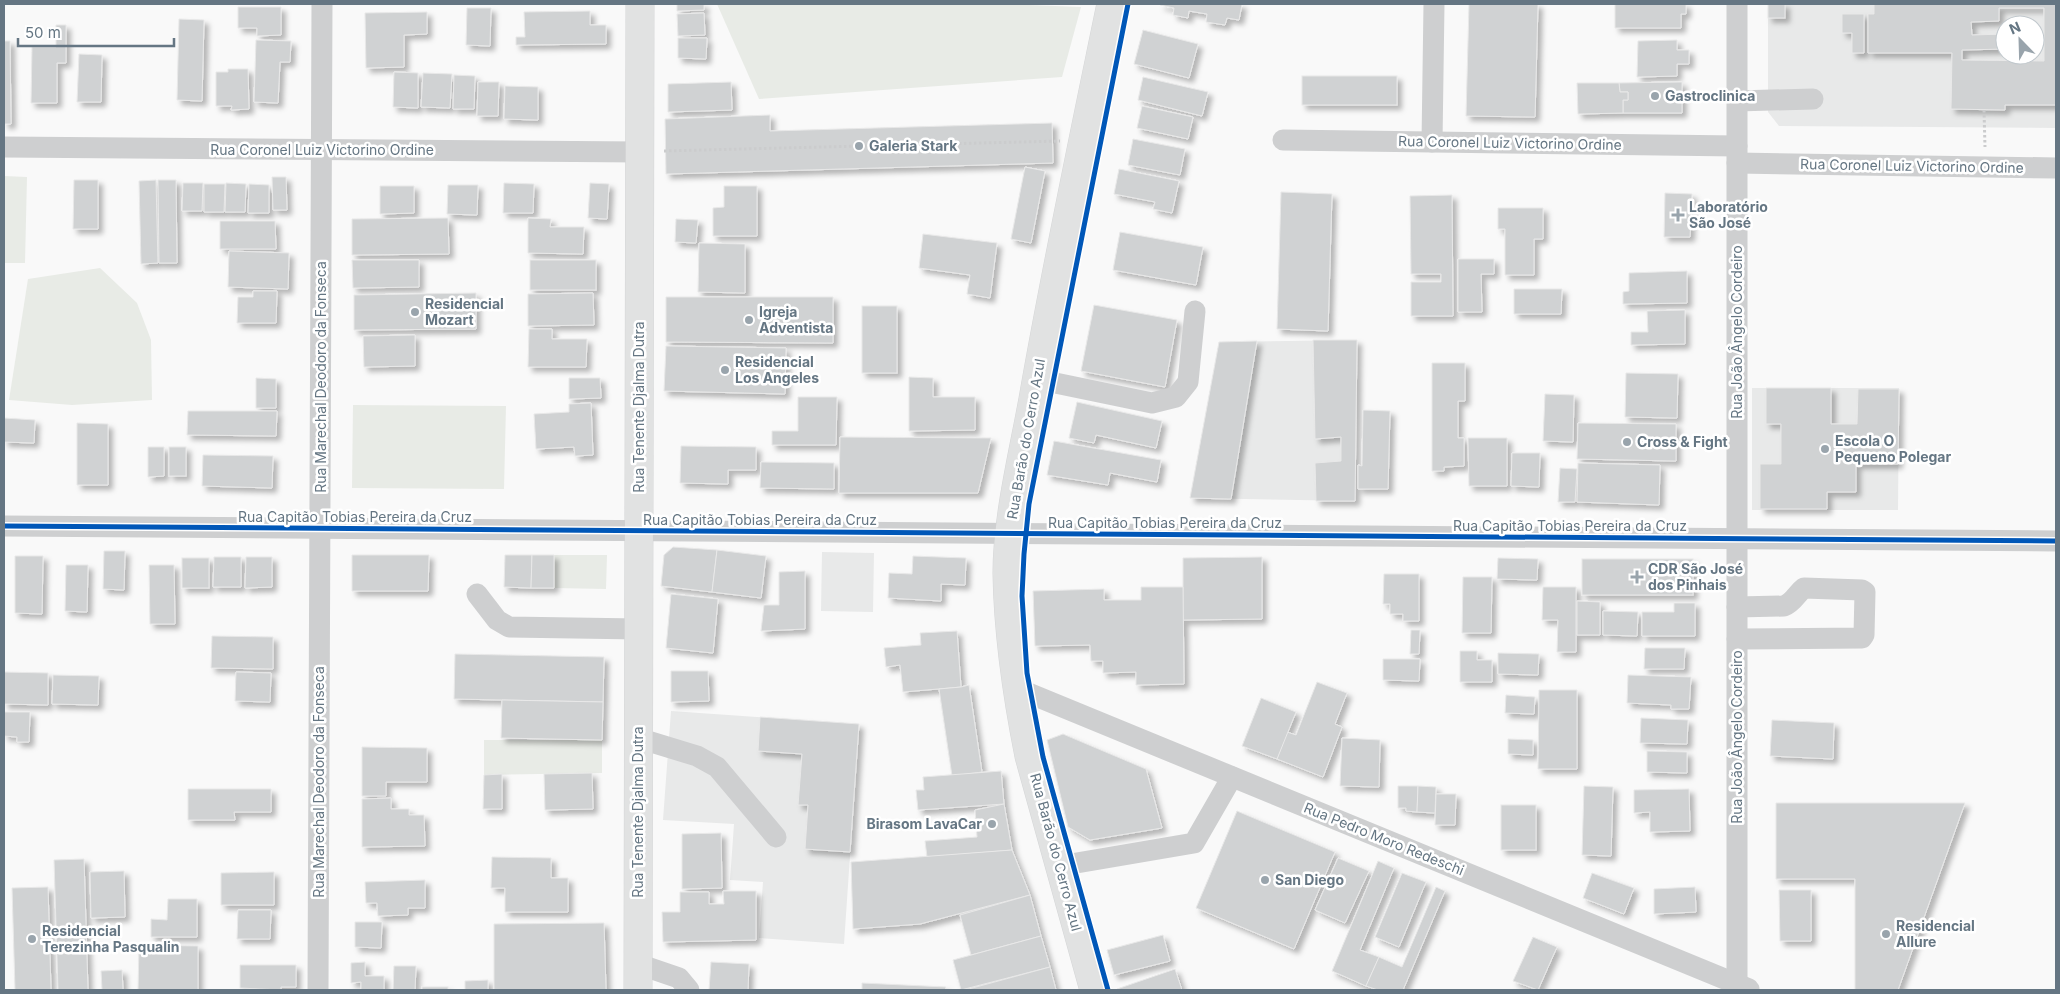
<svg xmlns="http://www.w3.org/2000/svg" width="2060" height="994" font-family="Inter,sans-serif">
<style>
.built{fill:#e8e9e9;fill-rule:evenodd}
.green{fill:#e8ebe6}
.building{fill:#d0d2d3;stroke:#e8e8e8;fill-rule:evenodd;filter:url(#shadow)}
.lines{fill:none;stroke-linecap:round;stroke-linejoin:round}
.major-casing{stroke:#d5d6d7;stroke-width:29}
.path{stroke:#cbcccd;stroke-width:3;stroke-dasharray:2.5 2.5;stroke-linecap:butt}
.minor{stroke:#cecfd0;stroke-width:21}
.major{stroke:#e1e2e2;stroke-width:28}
.cycleway-casing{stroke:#fff;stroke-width:8}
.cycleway{stroke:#0057b8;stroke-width:5}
.poi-dot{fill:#99a4ac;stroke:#fff;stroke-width:2}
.labels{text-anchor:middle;stroke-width:5;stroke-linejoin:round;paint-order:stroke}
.poi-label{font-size:14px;font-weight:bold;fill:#657683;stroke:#fff;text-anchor:start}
.street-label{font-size:14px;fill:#657683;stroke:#fff}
</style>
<defs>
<filter id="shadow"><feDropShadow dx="4.5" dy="4.5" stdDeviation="2.5" flood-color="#0004"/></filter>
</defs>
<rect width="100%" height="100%" fill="#f9f9f9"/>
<g class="built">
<path d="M1768,4H2056V128L1779,126L1768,112ZM2005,25H2035V55H2005Z"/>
<polygon points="1357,340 1355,501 1190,498 1219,342"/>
<polygon points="1752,388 1899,388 1898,510 1752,510"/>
<polygon points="822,552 874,553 873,612 821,611"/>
<polygon points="671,711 859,724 844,944 759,938 763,882 730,880 734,824 663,820"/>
</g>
<g class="green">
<polygon points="717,4 1004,4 1081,7 1062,77 759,99"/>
<polygon points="4,176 27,177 25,263 4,263"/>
<polygon points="100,268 137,303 151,340 152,400 72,405 9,400 28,279"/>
<polygon points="353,405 506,406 504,489 352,488"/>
<polygon points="554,555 607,555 606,589 554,588"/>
<polygon points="484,740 602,740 602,773 484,775"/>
</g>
<g class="building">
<polygon points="677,4 704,4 704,10 677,11"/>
<polygon points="1160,4 1242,4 1239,20 1227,18 1225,25 1206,22 1207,14 1189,11 1188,18 1173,15 1174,8 1160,5"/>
<polygon points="1469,4 1538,4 1535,117 1466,116"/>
<polygon points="1615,4 1686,4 1686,14 1681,14 1681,28 1615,28"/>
<rect x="1768" y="4" width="17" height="14"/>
<path d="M1874,4H2056V105H2005V110L1951,109L1952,53H1868V14H1874ZM1999,8H2044V61L1962,60V50L2005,49V34L1972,35L1971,22L1999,21Z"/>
<polygon points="238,7 281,7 281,35 257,36 257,28 238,28"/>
<polygon points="467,8 491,8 490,46 466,45"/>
<polygon points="590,11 590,25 606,25 606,44 516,45 516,37 525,37 524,12"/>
<polygon points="427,12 427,34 404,35 404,67 366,68 365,13"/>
<polygon points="704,13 705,35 678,36 677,14"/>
<polygon points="1842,14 1864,14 1864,53 1852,53 1852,33 1842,33"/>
<polygon points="179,19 204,20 202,101 177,100"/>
<polygon points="56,25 66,25 66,63 57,63 57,103 31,103 32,47 56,47"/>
<polygon points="1143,30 1198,44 1189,78 1134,64"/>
<polygon points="678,38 707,38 706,59 678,58"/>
<polygon points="256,40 291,41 290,62 280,62 278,103 254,102"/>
<polygon points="1677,40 1677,50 1689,50 1689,64 1677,64 1677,76 1637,77 1638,41"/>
<polygon points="4,41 10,41 11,124 4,124"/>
<polygon points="79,54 102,55 101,102 77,102"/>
<polygon points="228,69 248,69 249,109 231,110 232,106 216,106 216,72 228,72"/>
<polygon points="394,72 418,73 418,108 393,107"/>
<polygon points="423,73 452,74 450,108 421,107"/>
<polygon points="454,75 475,76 474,109 453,109"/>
<rect x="1302" y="76" width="95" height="29"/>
<polygon points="1143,77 1208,92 1202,116 1138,100"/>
<polygon points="478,82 499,82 498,116 477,116"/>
<polygon points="731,82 732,110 668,112 668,84"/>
<polygon points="1682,82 1682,113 1623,113 1623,100 1628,100 1628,92 1620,92 1619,83"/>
<polygon points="1577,83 1619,83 1620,92 1628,92 1628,100 1623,100 1623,113 1578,114"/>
<polygon points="505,86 538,87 538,120 504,119"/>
<polygon points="1142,106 1193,117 1188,139 1137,128"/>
<polygon points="770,115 770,131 1052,123 1053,163 666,174 665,119"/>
<polygon points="1133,139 1185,149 1180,175 1128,165"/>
<polygon points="1025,167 1045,171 1031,243 1011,239"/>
<polygon points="1119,169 1179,181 1172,213 1153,209 1155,202 1114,194"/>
<polygon points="272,177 286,177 287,210 273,210"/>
<polygon points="74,180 98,180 98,229 73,229"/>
<polygon points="156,180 158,263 141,264 139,181"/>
<polygon points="158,180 176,180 177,263 159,263"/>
<polygon points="183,183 203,183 202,211 182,211"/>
<polygon points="226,183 246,184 245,212 225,212"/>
<polygon points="504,183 534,184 533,213 503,213"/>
<polygon points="590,183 609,184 607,219 588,218"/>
<polygon points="204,184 225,184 224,212 204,212"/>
<polygon points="249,184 269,185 269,213 248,213"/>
<polygon points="448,185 478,185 477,215 447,214"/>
<polygon points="380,186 414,186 414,213 380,214"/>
<polygon points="724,186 757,186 757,236 713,236 713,208 724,207"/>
<polygon points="1281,192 1332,194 1328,331 1277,329"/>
<polygon points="1665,193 1692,194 1690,237 1664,237"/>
<polygon points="1452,195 1453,316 1411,316 1411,282 1441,282 1441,274 1411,274 1410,196"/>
<polygon points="1498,208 1543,208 1543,239 1534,239 1534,275 1505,275 1505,229 1498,229"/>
<polygon points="448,218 449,254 352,255 352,219"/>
<polygon points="528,218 551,219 550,227 584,227 583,254 528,253"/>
<polygon points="676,219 698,220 696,243 675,242"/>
<polygon points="220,221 275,221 276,249 220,249"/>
<polygon points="1120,232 1203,247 1196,285 1113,270"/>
<polygon points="923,234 997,243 990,298 967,294 970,275 919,268"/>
<polygon points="699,243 745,244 745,293 698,292"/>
<polygon points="229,251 289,253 288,289 228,287"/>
<polygon points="1458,259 1494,259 1494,274 1481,274 1482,312 1458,312"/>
<polygon points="352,260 419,260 419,287 353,288"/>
<rect x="530" y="260" width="66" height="30"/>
<polygon points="1687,271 1687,303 1623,304 1623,292 1629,291 1629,273"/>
<polygon points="1514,289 1562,289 1561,314 1514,314"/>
<polygon points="253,291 277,291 276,323 237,323 238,297 253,297"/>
<polygon points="476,293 476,329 354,330 354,295"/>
<polygon points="593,293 594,325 528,326 528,294"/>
<polygon points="666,297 833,297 833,343 666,342"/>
<polygon points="1094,305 1177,320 1165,387 1081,371"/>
<rect x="862" y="306" width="35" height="67"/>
<polygon points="1685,310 1685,344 1631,345 1631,332 1648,332 1647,311"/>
<polygon points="529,329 552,329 552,339 587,339 586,367 528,367"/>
<polygon points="415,335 415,366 364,367 363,336"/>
<polygon points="1313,340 1357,340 1355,501 1316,501 1315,463 1341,461 1341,437 1315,439"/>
<polygon points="1257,341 1231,499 1190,498 1219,342"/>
<polygon points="666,346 786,348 785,394 664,391"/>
<polygon points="1432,363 1465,363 1465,401 1458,401 1458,438 1464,438 1464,466 1444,467 1444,471 1432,471"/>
<polygon points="1626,373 1678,374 1677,418 1625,417"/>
<polygon points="909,377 933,378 933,397 975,397 975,430 909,431"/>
<polygon points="256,378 276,379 276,408 256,408"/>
<polygon points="569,378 600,378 601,398 569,399"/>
<polygon points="1766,388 1831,388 1831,424 1857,424 1858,389 1899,389 1898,464 1856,464 1856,492 1827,492 1827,509 1760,509 1760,464 1781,464 1781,424 1766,424"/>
<polygon points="1545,394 1574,395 1573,442 1543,441"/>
<polygon points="798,397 837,397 836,445 772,445 772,431 798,431"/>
<polygon points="1077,402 1162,421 1156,448 1096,435 1094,443 1069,438"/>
<polygon points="591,403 593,455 575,456 574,447 536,449 534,414 569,412 569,404"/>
<polygon points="1363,410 1390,411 1388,489 1358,489 1358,465 1362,466"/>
<polygon points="188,411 277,411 276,436 187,435"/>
<polygon points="4,418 35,420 34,443 4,442"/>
<polygon points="77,423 108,424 108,485 77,485"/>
<polygon points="1578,423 1676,424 1676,461 1577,459"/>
<polygon points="840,437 991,438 978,493 839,493"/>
<polygon points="1468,438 1507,438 1507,486 1469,486"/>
<polygon points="1054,441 1161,460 1157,482 1110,473 1108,485 1047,475"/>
<polygon points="681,446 756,447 756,470 728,470 728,484 680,483"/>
<polygon points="148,447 164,447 164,476 148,477"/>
<rect x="169" y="447" width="17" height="29"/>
<polygon points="1512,453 1540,453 1539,487 1511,486"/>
<polygon points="203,455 273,456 272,488 202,486"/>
<polygon points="761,462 834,463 834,489 760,488"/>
<polygon points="1578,463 1660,465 1659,505 1577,502"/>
<polygon points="1560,468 1577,469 1575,502 1558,502"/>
<polygon points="673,547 717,550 712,592 661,586 664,555"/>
<polygon points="717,550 766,556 761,598 712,592"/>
<polygon points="104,551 125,551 124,590 103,589"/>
<polygon points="352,555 429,555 428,591 352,591"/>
<polygon points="505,555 532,555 531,588 504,587"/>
<polygon points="532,555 554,555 554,588 531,588"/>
<polygon points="15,556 43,556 42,614 15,613"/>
<polygon points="913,556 966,558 965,585 941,584 941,601 888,598 889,573 912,574"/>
<polygon points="214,557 241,557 241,587 213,587"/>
<polygon points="246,557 272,557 272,587 245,588"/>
<polygon points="1262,557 1262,619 1183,620 1183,558"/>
<rect x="182" y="558" width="27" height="30"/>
<polygon points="1498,558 1538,559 1537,580 1497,579"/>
<rect x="1582" y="559" width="111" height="36"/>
<polygon points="66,565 88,565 87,612 65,611"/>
<polygon points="149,565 174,565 175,624 150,624"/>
<polygon points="805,571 805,629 761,631 764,605 779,605 779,572"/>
<polygon points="1384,574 1419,574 1419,621 1403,621 1403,614 1390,614 1390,604 1383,604"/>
<polygon points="1463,577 1492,577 1491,633 1462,633"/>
<polygon points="1141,587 1183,587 1184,684 1136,685 1136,672 1103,673 1103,661 1091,661 1090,645 1035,646 1033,591 1104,589 1104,600 1141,600"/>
<polygon points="1543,587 1576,587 1576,652 1557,652 1558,620 1542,620"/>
<polygon points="671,594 718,599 713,653 666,648"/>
<polygon points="1577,601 1600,602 1600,635 1577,635"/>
<polygon points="1674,603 1695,603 1695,636 1642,636 1642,612 1674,612"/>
<polygon points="1603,611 1638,612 1637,636 1603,635"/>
<polygon points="1411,630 1420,630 1419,654 1410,654"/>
<polygon points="957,631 961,687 903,692 900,665 886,667 884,648 921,645 920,633"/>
<polygon points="212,636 273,637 273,669 211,668"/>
<polygon points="1645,648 1685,648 1684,669 1644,669"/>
<polygon points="1460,651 1477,651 1477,660 1492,660 1492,682 1460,682"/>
<polygon points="1498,653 1539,654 1538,675 1498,674"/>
<polygon points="455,654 604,657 603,702 454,699"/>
<polygon points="1383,659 1420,659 1419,681 1383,680"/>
<polygon points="671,671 708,671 709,701 671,702"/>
<polygon points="4,672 48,673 48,705 4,704"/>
<polygon points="236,672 271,673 270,702 235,701"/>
<polygon points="53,675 99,676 98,705 52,704"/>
<polygon points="1628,675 1691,677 1689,709 1671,709 1671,705 1627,703"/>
<polygon points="1317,682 1347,693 1335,724 1342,727 1323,777 1277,759 1287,732 1296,735"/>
<polygon points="969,685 982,772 952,776 939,689 961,687"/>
<polygon points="1539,690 1577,690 1577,769 1538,769"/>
<polygon points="1506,695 1535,697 1534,714 1505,713"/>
<polygon points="1261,698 1296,712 1277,759 1242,746"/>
<polygon points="502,700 603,702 602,740 501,738"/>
<polygon points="4,712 30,712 29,742 17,742 17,737 4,736"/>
<polygon points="760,717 859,724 850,852 805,849 808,805 798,805 802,754 758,751"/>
<polygon points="1641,718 1688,720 1687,744 1640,743"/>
<polygon points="1772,720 1834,723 1833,759 1770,756"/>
<polygon points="1063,734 1146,769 1162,828 1090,840 1068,827 1047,740"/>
<polygon points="1342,738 1380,740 1379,787 1340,786"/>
<polygon points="1508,739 1533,740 1533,755 1508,754"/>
<polygon points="362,747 427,748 427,782 386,782 386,796 362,796"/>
<polygon points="1647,751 1687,752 1687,773 1647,772"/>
<polygon points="1001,771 1004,804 918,810 916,790 924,790 923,777"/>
<polygon points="592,773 593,809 545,810 544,774"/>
<polygon points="502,774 502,809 483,809 484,775"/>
<polygon points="1398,786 1418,786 1417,812 1406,811 1406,808 1398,808"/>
<polygon points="1418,786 1436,787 1435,813 1417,812"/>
<polygon points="1584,786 1613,787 1611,856 1582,855"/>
<polygon points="188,789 271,789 271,812 234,812 235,820 188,820"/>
<polygon points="1689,789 1690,831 1650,832 1650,812 1634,813 1634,790"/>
<polygon points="1436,794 1456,794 1455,825 1435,825"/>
<polygon points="391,798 391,809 409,809 409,815 424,815 425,846 362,847 362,799"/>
<polygon points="1776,803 1965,803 1898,990 1855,990 1855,879 1776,879"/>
<polygon points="1004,804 1012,850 927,857 925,841 977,837 975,810"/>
<rect x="1501" y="805" width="35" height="45"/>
<polygon points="1237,811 1335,852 1294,949 1196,908"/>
<polygon points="721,833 722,888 682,889 682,834"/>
<polygon points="1012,850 1030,895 920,924 853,929 851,862"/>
<polygon points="492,857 551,858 551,878 568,878 568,912 505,912 505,888 491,888"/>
<polygon points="1338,858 1369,871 1345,923 1315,910"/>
<polygon points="84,859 88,990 58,990 54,860"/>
<polygon points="1378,861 1394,868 1360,950 1379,957 1366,986 1332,971"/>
<polygon points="124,871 125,917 91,918 90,872"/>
<polygon points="274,872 274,905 221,905 221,873"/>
<polygon points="1402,873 1426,882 1399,947 1375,937"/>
<polygon points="1592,873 1634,888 1624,914 1583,898"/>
<polygon points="425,880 425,908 408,908 408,915 378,916 377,903 366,903 365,882"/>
<polygon points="48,887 51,990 15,990 12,888"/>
<polygon points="1436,887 1445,891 1403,990 1378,990 1366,986 1379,957 1402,967"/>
<polygon points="1695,887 1696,912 1654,914 1654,889"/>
<polygon points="1779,890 1811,890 1811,941 1780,941"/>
<polygon points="723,891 756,891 756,940 663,942 662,912 680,912 680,892 709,892 709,904 724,904"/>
<polygon points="1030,895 1041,936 971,955 960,915"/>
<polygon points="168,899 197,899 197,937 151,937 151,919 167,920"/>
<polygon points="238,910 271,910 270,939 237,939"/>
<polygon points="355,922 382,922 381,948 355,947"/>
<polygon points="604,923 606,990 494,990 494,924"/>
<polygon points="1163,935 1170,961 1114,975 1107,950"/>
<polygon points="1041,936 1050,967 961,990 953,960"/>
<polygon points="1533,937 1557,947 1538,990 1513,981"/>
<polygon points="139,945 198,946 198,990 138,990"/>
<polygon points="365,962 365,976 384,976 384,990 361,990 361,982 351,983 351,963"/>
<polygon points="711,962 749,964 748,990 709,990"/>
<polygon points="240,965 296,965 296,987 281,987 281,990 240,988"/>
<polygon points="394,966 416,966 415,990 393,990"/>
<polygon points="1050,967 1056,990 965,990"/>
<polygon points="1175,969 1182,990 1117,990 1117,989"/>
<polygon points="122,970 123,990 94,990 102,990 101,971"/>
<polygon points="488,980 488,990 465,990 465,981"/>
<polygon points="862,983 946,987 945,990 862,990"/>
<rect x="422" y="987" width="26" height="3"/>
</g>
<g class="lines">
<g class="major-casing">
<g id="major">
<polyline points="638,990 640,4"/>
<path d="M1094,990L1029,756C1017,696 1008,635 1007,573C1007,518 1023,454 1033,399C1056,267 1084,135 1111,4"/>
</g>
</g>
<g class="path">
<polyline points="1984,110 1985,147"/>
<polyline points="664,151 1060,141"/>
</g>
<g class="minor">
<polyline points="1737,101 1813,99"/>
<polyline points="1283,140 1737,146"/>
<polyline points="1432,142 1434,4"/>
<polyline points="4,147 640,152"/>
<polyline points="1737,163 2056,168"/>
<polyline points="1036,379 1152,403 1176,397 1188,382 1195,311"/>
<polyline points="4,526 2056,541"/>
<polyline points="477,594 497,620 509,627 639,629"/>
<path d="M1737,607L1784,606C1794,602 1796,594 1804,588L1862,590L1865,592L1864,635L1862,638L1737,639"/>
<polyline points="1016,688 1749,989"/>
<polyline points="638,738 697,756 717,767 776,837"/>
<polyline points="1059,866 1194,843 1232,777"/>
<polyline points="638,964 679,978 689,990"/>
<polyline points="318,990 322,4"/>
<polyline points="1737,990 1737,4"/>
</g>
<use href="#major" class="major"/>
<g class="cycleway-casing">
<g id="cycleway">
<polyline points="4,526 2056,541"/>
<polyline points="1108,990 1043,757 1027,673 1022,596 1024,554 1029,504 1128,4"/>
</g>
</g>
<use href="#cycleway" class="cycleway"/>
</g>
<g class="poi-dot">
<circle cx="1655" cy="96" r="5"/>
<circle cx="859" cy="146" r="5"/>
<path d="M1675.5 207.5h5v5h5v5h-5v5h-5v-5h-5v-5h5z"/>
<circle cx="415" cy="312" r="5"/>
<circle cx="749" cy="320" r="5"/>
<circle cx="725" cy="370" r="5"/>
<circle cx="1627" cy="442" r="5"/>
<circle cx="1825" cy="449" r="5"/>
<path d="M1634.5 569.5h5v5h5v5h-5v5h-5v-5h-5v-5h5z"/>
<circle cx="992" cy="824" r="5"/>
<circle cx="1265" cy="880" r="5"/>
<circle cx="1886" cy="934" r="5"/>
<circle cx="32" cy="939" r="5"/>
</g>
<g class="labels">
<g class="poi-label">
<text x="1665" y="101">Gastroclinica</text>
<text x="869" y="151">Galeria Stark</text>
<text x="1689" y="212">Laboratório<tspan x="1689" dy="16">São José</tspan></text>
<text x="425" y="309">Residencial<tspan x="425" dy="16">Mozart</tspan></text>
<text x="759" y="317">Igreja<tspan x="759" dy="16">Adventista</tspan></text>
<text x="735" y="367">Residencial<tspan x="735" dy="16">Los Angeles</tspan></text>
<text x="1835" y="446">Escola O<tspan x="1835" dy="16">Pequeno Polegar</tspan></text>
<text x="1637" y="447">Cross &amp; Fight</text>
<text x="1648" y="574">CDR São José<tspan x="1648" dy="16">dos Pinhais</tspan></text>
<text x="982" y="829" text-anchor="end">Birasom LavaCar</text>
<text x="1275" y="885">San Diego</text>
<text x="1896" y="931">Residencial<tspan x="1896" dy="16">Allure</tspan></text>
<text x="42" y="936">Residencial<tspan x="42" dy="16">Terezinha Pasqualin</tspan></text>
</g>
<g class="street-label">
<text transform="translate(1510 143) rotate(1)" y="5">Rua Coronel Luiz Victorino Ordine</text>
<text x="322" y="155">Rua Coronel Luiz Victorino Ordine</text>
<text transform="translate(1912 166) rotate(1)" y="5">Rua Coronel Luiz Victorino Ordine</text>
<text transform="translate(1737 332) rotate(-90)" y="5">Rua João Ângelo Cordeiro</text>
<text transform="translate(321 377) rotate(-90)" y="5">Rua Marechal Deodoro da Fonseca</text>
<text transform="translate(639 407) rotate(-90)" y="5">Rua Tenente Djalma Dutra</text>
<text transform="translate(1026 439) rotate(-80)" y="5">Rua Barão do Cerro Azul</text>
<text x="355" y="522">Rua Capitão Tobias Pereira da Cruz</text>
<text x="760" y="525">Rua Capitão Tobias Pereira da Cruz</text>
<text x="1165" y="528">Rua Capitão Tobias Pereira da Cruz</text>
<text x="1570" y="531">Rua Capitão Tobias Pereira da Cruz</text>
<text transform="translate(1737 737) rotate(-90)" y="5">Rua João Ângelo Cordeiro</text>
<text transform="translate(319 782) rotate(-90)" y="5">Rua Marechal Deodoro da Fonseca</text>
<text transform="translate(638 812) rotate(-90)" y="5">Rua Tenente Djalma Dutra</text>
<text transform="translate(1384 839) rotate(22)" y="5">Rua Pedro Moro Redeschi</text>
<text transform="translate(1056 852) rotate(75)" y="5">Rua Barão do Cerro Azul</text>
</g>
</g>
<rect width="2060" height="994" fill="none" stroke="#657683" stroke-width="10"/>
<g transform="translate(2020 40) rotate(337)"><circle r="24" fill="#ffffff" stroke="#c1c8cd"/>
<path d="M0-4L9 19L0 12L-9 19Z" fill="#99a4ac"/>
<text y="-8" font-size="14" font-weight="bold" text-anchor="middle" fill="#657683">N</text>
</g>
<path d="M18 38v8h156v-8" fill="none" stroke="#657683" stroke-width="2.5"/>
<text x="25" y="38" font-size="15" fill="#657683" stroke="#ffffff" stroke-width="4" paint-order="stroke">50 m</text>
</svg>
